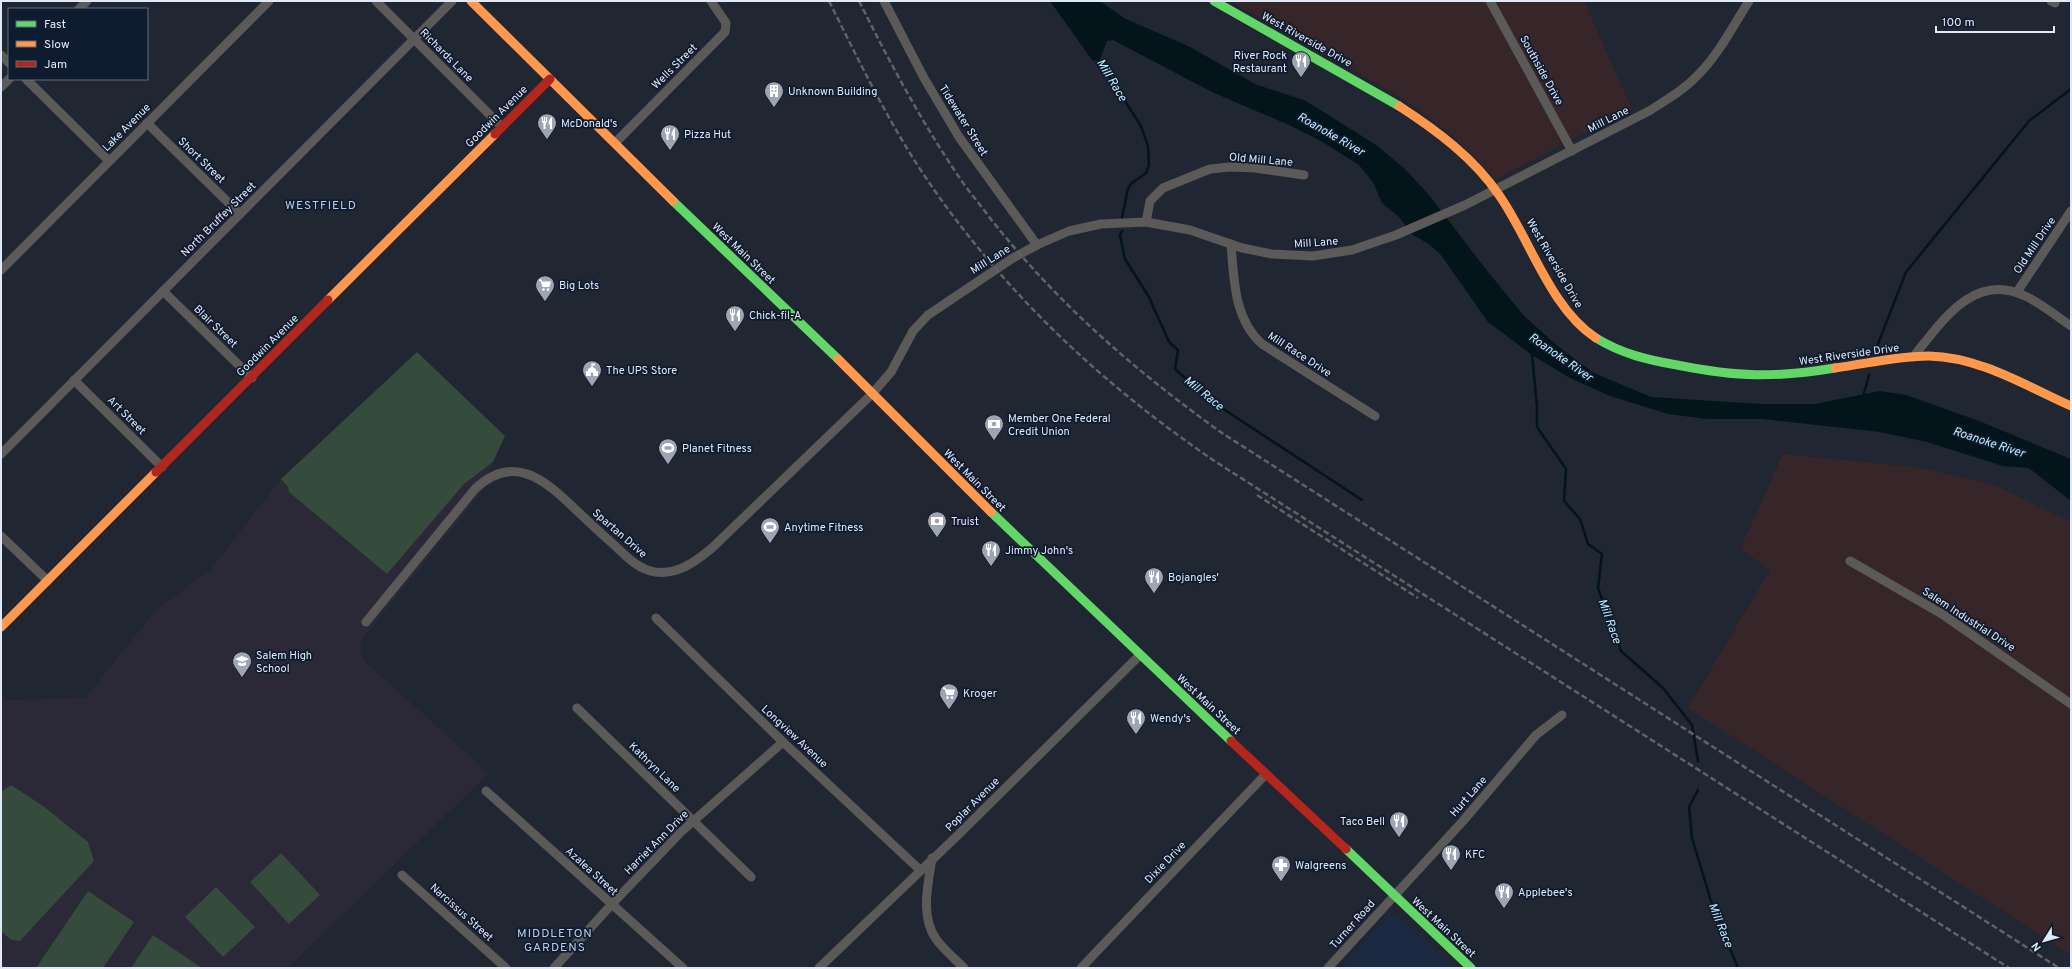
<svg xmlns="http://www.w3.org/2000/svg" width="2072" height="969" font-family="Overpass,sans-serif">
<style>
.built{fill:#1b2942}
.industrial{fill:#362529}
.education{fill:#2b2838}
.green{fill:#354b3b}
.water{fill:#03141b}
.lines{fill:none;stroke-linecap:round;stroke-linejoin:round}
.stream{stroke:#03141b;stroke-width:2.5}
.street{stroke:#5c5959;stroke-width:9}
.fast{stroke:#63d668;stroke-width:9}
.slow{stroke:#ff974d;stroke-width:9}
.jam{stroke:#b3261e;stroke-width:9}
.rail{stroke:#616265;stroke-width:2.5;stroke-dasharray:6 3;stroke-linecap:butt}
.labels{text-anchor:middle;stroke-width:3.5;stroke-linejoin:round;paint-order:stroke}
.street-label{font-size:11px;fill:#e0e9f8;stroke:#0f1b2f}
.poi-label{font-size:11px;fill:#e0e9f8;stroke:#0f1b2f;text-anchor:start}
.water-label{font-size:12px;font-style:italic;fill:#c0edfc;stroke:#0f1b2f}
.neighbourhood-label{font-size:12px;letter-spacing:1px;fill:#bbcce9;stroke:#0f1b2f}
</style>
<rect width="100%" height="100%" fill="#202632"/>
<polygon class="built" points="1389,915 1398,916 1452,968 1342,968"/>
<g class="industrial">
<polygon points="1230,1 1584,1 1632,109 1496,179 1452,135 1399,96"/>
<polygon points="1783,454 1916,467 1995,485 2071,522 2071,955 1688,708 1770,570 1740,549"/>
</g>
<polygon class="education" points="417,352 505,436 491,466 485,489 362,639 362,659 489,773 288,968 1,968 1,700 85,698 158,608 210,570 281,479"/>
<g class="green">
<polygon points="417,352 505,436 493,462 464,484 387,574 289,492 288,487 281,479"/>
<polygon points="11,785 43,806 88,842 94,861 20,941 11,940 1,931 1,792"/>
<polygon points="281,853 320,895 289,924 250,882"/>
<polygon points="216,887 255,927 223,957 185,917"/>
<polygon points="88,891 134,922 103,968 36,968"/>
<polygon points="153,935 202,968 131,968"/>
</g>
<polygon class="water" points="1050,1 1100,1 1124,18 1190,47 1255,84 1306,101 1376,145 1405,169 1429,195 1484,267 1524,316 1560,348 1594,373 1651,397 1761,404 1815,404 1880,391 1906,395 1979,421 2071,459 2071,501 2029,468 2003,466 1927,442 1880,432 1763,419 1707,419 1668,414 1610,396 1570,378 1532,355 1488,322 1441,255 1429,244 1413,235 1399,217 1382,203 1373,182 1359,165 1321,141 1289,125 1212,92 1113,40 1107,41 1099,62 1092,60"/>
<g class="lines">
<g class="stream">
<polyline points="1098,59 1141,126 1148,146 1149,165 1146,173 1132,183 1128,188 1122,218"/>
<polyline points="1122,231 1120,235 1125,259 1149,297 1169,342 1178,350 1175,369 1202,393 1228,412 1362,500"/>
<polyline points="1876,349 1906,272 2029,121 2071,89"/>
<polyline points="1534,352 1532,355 1537,407 1537,427 1566,469 1564,501 1580,519 1588,544 1602,554 1598,588 1621,651 1663,688 1692,725 1698,761"/>
<polyline points="1863,397 1869,375"/>
<polyline points="1698,790 1689,807 1692,838 1711,901 1738,968"/>
</g>
<g class="street">
<polyline points="376,1 502,127"/>
<polyline points="884,1 924,78 959,137 1037,245"/>
<polyline points="1490,1 1572,151"/>
<polyline points="2051,1 2055,3"/>
<polyline points="79,9 87,1"/>
<polyline points="1,55 9,63"/>
<polyline points="26,79 109,161"/>
<polyline points="1,87 9,79"/>
<polyline points="147,123 240,214"/>
<polyline points="615,143 725,32 726,23 711,1"/>
<polyline points="1146,222 1150,201 1163,188 1210,169 1230,167 1255,168 1304,175"/>
<path d="M1231,244C1234,280 1234,319 1262,344L1375,416"/>
<polyline points="1,270 269,1"/>
<polyline points="163,291 252,378"/>
<polyline points="2017,292 2071,211"/>
<path d="M1913,357C1941,323 1973,271 2025,296C2041,303 2056,316 2071,326"/>
<polyline points="74,380 162,467"/>
<polyline points="1,454 452,1"/>
<polyline points="1,536 48,581"/>
<polyline points="1850,561 1942,614 2071,704"/>
<polyline points="656,618 783,742 920,870"/>
<path d="M366,622L475,489C513,453 544,479 574,508C587,520 599,532 612,543C625,555 637,569 655,572C678,575 695,562 712,548L872,394L891,372L913,331L928,315L1013,258L1037,245L1069,231L1101,224L1146,222L1190,230L1242,248L1272,254L1313,256L1352,250L1396,235L1465,205L1649,111C1666,100 1684,90 1698,75C1719,54 1733,26 1749,1"/>
<polyline points="577,708 751,877"/>
<polyline points="486,791 683,968"/>
<path d="M932,858C928,884 920,916 936,939C944,950 955,959 964,968"/>
<polyline points="402,875 506,968"/>
<polyline points="554,968 612,904 681,832 783,742"/>
<polyline points="819,968 958,835 1140,655"/>
<polyline points="1081,968 1266,774"/>
<polyline points="1328,968 1463,821 1536,735 1562,715"/>
</g>
<g class="fast">
<polyline points="1214,1 1399,106"/>
<polyline points="673,201 838,359"/>
<path d="M1596,338C1622,354 1648,360 1677,365C1737,377 1775,378 1835,368"/>
<polyline points="991,512 1231,741"/>
<polyline points="1346,849 1471,968"/>
</g>
<g class="slow">
<polyline points="471,1 673,201"/>
<path d="M1399,106C1436,130 1474,158 1499,195C1530,239 1550,308 1596,338"/>
<polyline points="328,300 495,134"/>
<polyline points="838,359 991,512"/>
<path d="M1835,368C1866,364 1897,356 1929,356C1980,357 2026,386 2071,406"/>
<polyline points="1,627 156,472"/>
</g>
<g class="jam">
<polyline points="495,134 550,79"/>
<polyline points="156,472 328,300"/>
<polyline points="1231,741 1346,849"/>
</g>
<g class="rail">
<path d="M829,1C857,57 884,113 918,166C996,285 1098,382 1216,462L2009,968"/>
<path d="M859,1C889,61 921,121 959,177C968,191 980,204 990,218C1057,303 1134,370 1222,433L2059,968"/>
<polyline points="1257,495 1418,598"/>
</g>
</g>
<defs>
<g id="restaurant-pin" transform="scale(1)"><path d="M0 17L-7.5 6A9.5 9.5 0 1 1 7.5 6Z" fill="#9da5b3" stroke="#0f1b2f"/><path d="M-5-6h1v4h1v-4h1v4h1v-4h1v5L-1.5 .5V6h-2V.5L-5-1ZM5-6V6H3V1.5H1.5Q1.5-4 5-6Z" fill="#fff"/></g>
<g id="building-pin" transform="scale(1)"><path d="M0 17L-7.5 6A9.5 9.5 0 1 1 7.5 6Z" fill="#9da5b3" stroke="#0f1b2f"/><path d="M-4-6H4V6H1V3H-1V6H-4ZM-2.5-4.3h1.7v1.8h-1.7ZM.8-4.3h1.7v1.8H.8ZM-2.5-1h1.7V.8h-1.7ZM.8-1h1.7V.8H.8Z" fill="#fff"/></g>
<g id="supermarket-pin" transform="scale(1)"><path d="M0 17L-7.5 6A9.5 9.5 0 1 1 7.5 6Z" fill="#9da5b3" stroke="#0f1b2f"/><path d="M-6-5.5h2.5l.6 2H6L4.5 2H-2.5L-4.4-4H-6ZM-1.5 3.2a1.3 1.3 0 1 0 .1 0ZM3 3.2a1.3 1.3 0 1 0 .1 0Z" fill="#fff"/></g>
<g id="civic-pin" transform="scale(1)"><path d="M0 17L-7.5 6A9.5 9.5 0 1 1 7.5 6Z" fill="#9da5b3" stroke="#0f1b2f"/><path d="M-.6-6.5H3V-4.5H.6V-3L4-1V1h2V6H-6V1h2V-1L-.6-3ZM-1.2 2.5V6h2.4V2.5Z" fill="#fff"/></g>
<g id="bank-pin" transform="scale(1)"><path d="M0 17L-7.5 6A9.5 9.5 0 1 1 7.5 6Z" fill="#9da5b3" stroke="#0f1b2f"/><path d="M-6-4H6V4H-6ZM0-2.3a2.3 2.3 0 1 0 0 4.6a2.3 2.3 0 1 0 0-4.6Z" fill="#fff"/></g>
<g id="stadium-pin" transform="scale(1)"><path d="M0 17L-7.5 6A9.5 9.5 0 1 1 7.5 6Z" fill="#9da5b3" stroke="#0f1b2f"/><path d="M0-5a6.5 5 0 1 0 0 10a6.5 5 0 1 0 0-10ZM-3.5-1.8h7v3.6h-7Z" fill="#fff"/></g>
<g id="university-pin" transform="scale(1)"><path d="M0 17L-7.5 6A9.5 9.5 0 1 1 7.5 6Z" fill="#9da5b3" stroke="#0f1b2f"/><path d="M0-5L7-2L0 1L-7-2ZM-4 1L0 2.5L4 1V4Q0 6-4 4Z" fill="#fff"/></g>
<g id="pharmacy-pin" transform="scale(1)"><path d="M0 17L-7.5 6A9.5 9.5 0 1 1 7.5 6Z" fill="#9da5b3" stroke="#0f1b2f"/><path d="M-2-6h4v4h4v4h-4v4h-4v-4h-4v-4h4Z" fill="#fff"/></g>
</defs>
<g fill-rule="evenodd">
<use href="#restaurant-pin" x="1301" y="61"/>
<use href="#building-pin" x="774" y="91"/>
<use href="#restaurant-pin" x="547" y="123"/>
<use href="#restaurant-pin" x="670" y="134"/>
<use href="#supermarket-pin" x="545" y="285"/>
<use href="#restaurant-pin" x="735" y="315"/>
<use href="#civic-pin" x="592" y="370"/>
<use href="#bank-pin" x="994" y="424"/>
<use href="#stadium-pin" x="668" y="448"/>
<use href="#bank-pin" x="937" y="521"/>
<use href="#stadium-pin" x="770" y="527"/>
<use href="#restaurant-pin" x="991" y="550"/>
<use href="#restaurant-pin" x="1154" y="577"/>
<use href="#university-pin" x="242" y="661"/>
<use href="#supermarket-pin" x="949" y="693"/>
<use href="#restaurant-pin" x="1136" y="718"/>
<use href="#restaurant-pin" x="1399" y="821"/>
<use href="#restaurant-pin" x="1451" y="854"/>
<use href="#pharmacy-pin" x="1281" y="865"/>
<use href="#restaurant-pin" x="1504" y="892"/>
</g>
<g class="labels">
<g class="street-label">
<text transform="translate(1307 39) rotate(29)" y="4">West Riverside Drive</text>
<text transform="translate(447 55) rotate(45)" y="4">Richards Lane</text>
<text transform="translate(674 66) rotate(-45)" y="4">Wells Street</text>
<text transform="translate(1542 70) rotate(61)" y="4">Southside Drive</text>
<text transform="translate(496 116) rotate(-45)" y="4">Goodwin Avenue</text>
<text transform="translate(1608 119) rotate(-27)" y="4">Mill Lane</text>
<text transform="translate(964 120) rotate(58)" y="4">Tidewater Street</text>
<text transform="translate(126 127) rotate(-45)" y="4">Lake Avenue</text>
<text transform="translate(1261 159) rotate(5)" y="4">Old Mill Lane</text>
<text transform="translate(202 160) rotate(44)" y="4">Short Street</text>
<text transform="translate(218 219) rotate(-45)" y="4">North Bruffey Street</text>
<text transform="translate(1316 242) rotate(-4)" y="4">Mill Lane</text>
<text transform="translate(2034 245) rotate(-56)" y="4">Old Mill Drive</text>
<text transform="translate(744 253) rotate(44)" y="4">West Main Street</text>
<text transform="translate(990 259) rotate(-32)" y="4">Mill Lane</text>
<text transform="translate(1555 263) rotate(60)" y="4">West Riverside Drive</text>
<text transform="translate(216 326) rotate(44)" y="4">Blair Street</text>
<text transform="translate(267 345) rotate(-45)" y="4">Goodwin Avenue</text>
<text transform="translate(1300 354) rotate(33)" y="4">Mill Race Drive</text>
<text transform="translate(1849 354) rotate(-8)" y="4">West Riverside Drive</text>
<text transform="translate(127 415) rotate(45)" y="4">Art Street</text>
<text transform="translate(975 480) rotate(45)" y="4">West Main Street</text>
<text transform="translate(620 533) rotate(41)" y="4">Spartan Drive</text>
<text transform="translate(1969 619) rotate(33)" y="4">Salem Industrial Drive</text>
<text transform="translate(1209 704) rotate(43)" y="4">West Main Street</text>
<text transform="translate(795 736) rotate(43)" y="4">Longview Avenue</text>
<text transform="translate(655 767) rotate(44)" y="4">Kathryn Lane</text>
<text transform="translate(1468 796) rotate(-49)" y="4">Hurt Lane</text>
<text transform="translate(972 804) rotate(-45)" y="4">Poplar Avenue</text>
<text transform="translate(656 842) rotate(-45)" y="4">Harriet Ann Drive</text>
<text transform="translate(1165 862) rotate(-46)" y="4">Dixie Drive</text>
<text transform="translate(592 871) rotate(42)" y="4">Azalea Street</text>
<text transform="translate(462 912) rotate(42)" y="4">Narcissus Street</text>
<text transform="translate(1352 924) rotate(-48)" y="4">Turner Road</text>
<text transform="translate(1444 927) rotate(43)" y="4">West Main Street</text>
</g>
<g class="poi-label">
<text x="1287" y="59" text-anchor="end">River Rock<tspan x="1287" dy="13">Restaurant</tspan></text>
<text x="788" y="95">Unknown Building</text>
<text x="561" y="127">McDonald's</text>
<text x="684" y="138">Pizza Hut</text>
<text x="559" y="289">Big Lots</text>
<text x="749" y="319">Chick-fil-A</text>
<text x="606" y="374">The UPS Store</text>
<text x="1008" y="422">Member One Federal<tspan x="1008" dy="13">Credit Union</tspan></text>
<text x="682" y="452">Planet Fitness</text>
<text x="951" y="525">Truist</text>
<text x="784" y="531">Anytime Fitness</text>
<text x="1005" y="554">Jimmy John's</text>
<text x="1168" y="581">Bojangles'</text>
<text x="256" y="659">Salem High<tspan x="256" dy="13">School</tspan></text>
<text x="963" y="697">Kroger</text>
<text x="1150" y="722">Wendy's</text>
<text x="1385" y="825" text-anchor="end">Taco Bell</text>
<text x="1465" y="858">KFC</text>
<text x="1295" y="869">Walgreens</text>
<text x="1518" y="896">Applebee's</text>
</g>
<g class="water-label">
<text transform="translate(1112 80) rotate(59)" y="4">Mill Race</text>
<text transform="translate(1331 134) rotate(30)" y="4">Roanoke River</text>
<text transform="translate(1561 357) rotate(35)" y="4">Roanoke River</text>
<text transform="translate(1204 393) rotate(39)" y="4">Mill Race</text>
<text transform="translate(1989 442) rotate(18)" y="4">Roanoke River</text>
<text transform="translate(1610 621) rotate(70)" y="4">Mill Race</text>
<text transform="translate(1721 925) rotate(68)" y="4">Mill Race</text>
</g>
<g class="neighbourhood-label">
<text x="321" y="209">WESTFIELD</text>
<text x="555" y="937">MIDDLETON<tspan x="555" dy="14">GARDENS</tspan></text>
</g>
</g>
<rect width="2072" height="969" fill="none" stroke="#e0e9f8" stroke-width="4"/>
<rect x="8" y="8" width="140" height="72" fill="#0f1b2f" stroke="#636d7f"/>
<rect x="16" y="21" width="20" height="6" fill="#63d668" stroke="#636d7f"/>
<text x="44" y="28" font-size="12" fill="#e0e9f8">Fast</text>
<rect x="16" y="41" width="20" height="6" fill="#ff974d" stroke="#636d7f"/>
<text x="44" y="48" font-size="12" fill="#e0e9f8">Slow</text>
<rect x="16" y="61" width="20" height="6" fill="#b3261e" stroke="#636d7f"/>
<text x="44" y="68" font-size="12" fill="#e0e9f8">Jam</text>
<g transform="translate(2044 941) rotate(233)" stroke="#0f1b2f" stroke-width="3" paint-order="stroke">
<path d="M0-3L7 15L0 10L-7 15Z" fill="#e0e9f8"/>
<text y="-6" font-size="11" font-weight="bold" text-anchor="middle" fill="#e0e9f8">N</text>
</g>
<path d="M1936 26v6h118v-6" fill="none" stroke="#e0e9f8" stroke-width="2"/>
<text x="1942" y="26" font-size="12" fill="#e0e9f8" stroke="#0f1b2f" stroke-width="3" paint-order="stroke">100 m</text>
</svg>
